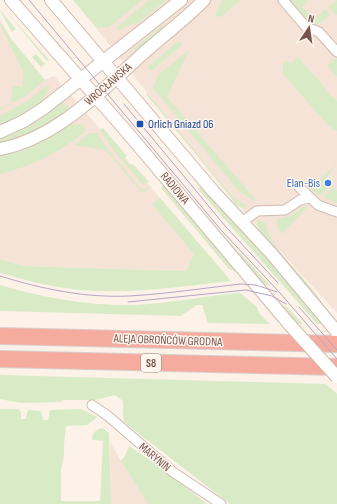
<svg xmlns="http://www.w3.org/2000/svg" width="337" height="504" font-family="'Sofia Sans Condensed',sans-serif">
<style>
.residential{fill:#f4e3d6}
.green{fill:#d9ebc6}
.lines{fill:none;stroke-linecap:round;stroke-linejoin:round}
.street-casing{stroke:#d1bbb0;stroke-width:11}
.secondary-casing{stroke:#d4baae;stroke-width:14}
.highway-casing{stroke:#d9cfcd;stroke-width:18}
.street{stroke:#fff;stroke-width:9}
.secondary{stroke:#fff;stroke-width:12}
.highway{stroke:#f6ab9f;stroke-width:16}
.tram{stroke:#b3a5c7;stroke-width:1}
.secondary-bridge-casing{stroke:#d4baae;stroke-width:14;stroke-linecap:butt}
.secondary-bridge{stroke:#fff;stroke-width:12}
.transit-dot{fill:#1a4fb4;stroke:#fff6ef;stroke-width:1.5}
.shop-dot{fill:#3f7fe0;stroke:#fff6ef;stroke-width:1.5}
.labels{text-anchor:middle;stroke-width:3;stroke-linejoin:round;paint-order:stroke}
.shield{fill:#fff6ef;stroke:#a0857d;stroke-width:1}
.shield-label{font-size:11px;font-weight:bold;fill:#77554c}
.street-label{font-size:12px;fill:#77554c;stroke:#fff6ef}
.transit-label{font-size:12px;fill:#164399;stroke:#fff6ef;text-anchor:start}
.shop-label{font-size:12px;fill:#366cbe;stroke:#fff6ef;text-anchor:end}
</style>
<rect width="100%" height="100%" fill="#fcf2e8"/>
<g class="residential">
<polygon points="74,0 337,0 337,313 225,191"/>
<polygon points="0,19 11,39 45,80 54,76 186,228 194,254 186,271 23,266 0,259"/>
<polygon points="110,442 121,461 148,504 111,504"/>
</g>
<g class="green">
<polygon points="73,0 142,0 108,28 96,27"/>
<polygon points="149,0 167,0 139,22 118,30 117,27"/>
<polygon points="222,0 241,0 221,17 215,16"/>
<polygon points="291,0 308,0 302,7 315,18 326,9 330,15 317,25 307,23 289,2"/>
<polygon points="337,0 337,14 336,15 328,7"/>
<polygon points="0,1 8,13 49,60 47,61 7,12"/>
<polygon points="0,10 16,29 12,32 0,11"/>
<polygon points="0,24 2,24 11,39 45,80 25,96 0,110 0,108 10,104 13,86 22,87 23,71"/>
<polygon points="164,24 165,26 136,52 133,49"/>
<polygon points="178,41 183,44 151,71 148,67"/>
<polygon points="189,50 167,97 256,200 253,200 239,191 153,88 158,75"/>
<polygon points="36,54 45,64 41,67 32,57"/>
<polygon points="298,57 315,77 316,76 331,97 332,96 337,101 337,131 329,126 283,74 283,64 287,60 290,64"/>
<polygon points="337,57 337,77 327,65"/>
<polygon points="46,86 50,86 42,102 28,113 0,127 0,116 24,103"/>
<polygon points="147,93 232,196 248,207 242,208 236,205 221,184 149,98 146,94"/>
<path d="M60,99L69,108C48,125 26,136 0,144V136Z"/>
<path d="M82,124L86,129L85,132C59,153 32,166 0,174V155L29,146L66,125Z"/>
<polygon points="103,128 127,156 124,159 130,165 133,164 149,182 142,184 111,147 100,130"/>
<polygon points="89,133 97,133 110,152 140,188 145,189 152,186 142,193 106,150 74,145"/>
<polygon points="337,164 322,183 328,189 320,195 318,195 310,188"/>
<polygon points="163,184 236,272 229,269 166,194 161,188"/>
<polygon points="202,186 236,222 322,324 317,324 198,189"/>
<polygon points="334,187 337,191 337,203 323,197"/>
<path d="M160,198L231,281C186,286 141,293 96,291C64,290 31,282 0,273V259L23,266L186,271L194,254L152,204Z"/>
<polygon points="305,205 307,207 282,234 277,227 277,219 291,216"/>
<path d="M258,220L266,223C266,246 311,281 323,305L259,230L257,226Z"/>
<polygon points="221,233 271,286 263,284"/>
<path d="M0,285C43,298 91,306 136,305C171,303 205,296 240,293L257,307L259,313L270,324L208,323L202,305H197L181,316L3,311H0Z"/>
<polygon points="277,302 288,308 303,324 296,324"/>
<path d="M0,375L326,384L337,394V504H230L124,422C122,414 124,409 123,401L115,395L95,400H64L60,402L21,403L0,399Z"/>
<path d="M0,409H18L21,412V419H26L27,412L29,410L41,411L43,420H48L50,410L81,409L97,417L87,425L66,426L64,444V455L61,470V501H100L103,441L92,440C92,433 96,429 103,428L109,433L111,504H0Z"/>
<polygon points="129,446 160,467 207,504 148,504 121,461 125,456"/>
</g>
<g class="lines">
<g class="street-casing">
<g id="street">
<polyline points="283,0 306,27 319,32 337,52"/>
<polyline points="299,187 318,205 337,212"/>
<polyline points="242,222 257,211 285,210 300,200 309,198"/>
<polyline points="92,405 108,416 173,472 221,504"/>
</g>
</g>
<g class="secondary-casing">
<g id="secondary">
<polyline points="11,0 126,131 289,324"/>
<polyline points="51,0 213,191 271,253 337,332"/>
<polyline points="0,132 24,121 44,108 181,0"/>
<path d="M0,149C58,138 104,88 147,50C165,34 187,18 204,0"/>
</g>
</g>
<g class="highway-casing">
<g id="highway">
<polyline points="0,336 337,344"/>
<polyline points="0,359 337,367"/>
</g>
</g>
<use href="#street" class="street"/>
<use href="#secondary" class="secondary"/>
<use href="#highway" class="highway"/>
<g class="tram">
<polyline points="29,0 221,230 280,293 337,359"/>
<polyline points="124,104 226,227 278,283"/>
<path d="M0,276C42,289 85,298 129,296C166,294 204,288 241,284L256,285L277,292"/>
<polyline points="128,302 246,290 272,296 286,304"/>
<polyline points="299,307 337,350"/>
</g>
<g class="secondary-bridge-casing">
<polyline id="secondary-bridge" points="289,324 337,377"/>
</g>
<use href="#secondary-bridge" class="secondary-bridge"/>
</g>
<rect class="transit-dot" x="136" y="120" width="8" height="8" rx="2"/>
<circle class="shop-dot" cx="328" cy="183" r="4"/>
<g class="labels">
<rect class="shield" x="141" y="354" width="20" height="18" rx="3"/>
<g class="shield-label">
<text x="151" y="367">S8</text>
</g>
<g class="street-label">
<text transform="translate(108 84) rotate(-41)" y="4">WROCŁAWSKA</text>
<text transform="translate(175 188) rotate(50)" y="4">RADIOWA</text>
<text transform="translate(168 340) rotate(2)" y="4">ALEJA OBROŃCÓW GRODNA</text>
<text transform="translate(155 457) rotate(40)" y="4">MARYNIN</text>
</g>
<g class="transit-label">
<text x="148" y="128">Orlich Gniazd 06</text>
</g>
<g class="shop-label">
<text x="320" y="187">Elan-Bis</text>
</g>
</g>
<g transform="translate(309 28) rotate(13)" stroke="#fff6ef" stroke-width="3" paint-order="stroke">
<path d="M0-3L7 15L0 10L-7 15Z" fill="#77554c"/>
<text y="-6" font-size="11" font-weight="bold" text-anchor="middle" fill="#77554c">N</text>
</g>
</svg>
